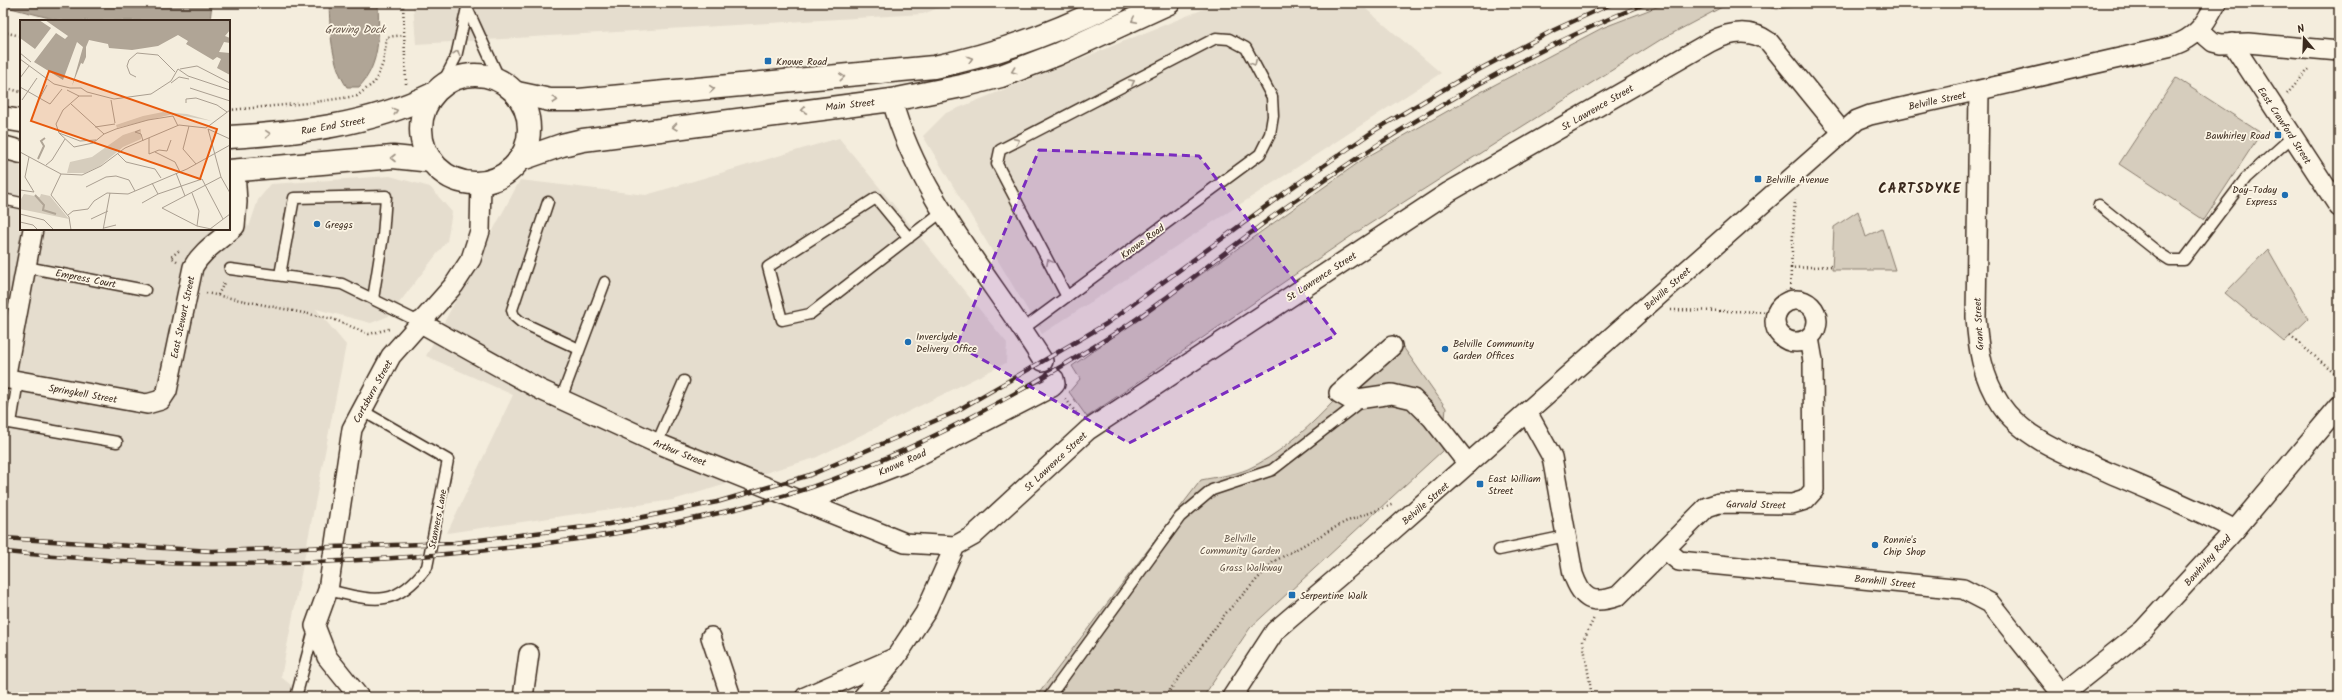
<svg xmlns="http://www.w3.org/2000/svg" width="2342" height="700" font-family="Kalam,sans-serif">
<style>
.built{fill:#e5ddce}
.green{fill:#d6cdbd;stroke:#887c6e}
.water{fill:#b0a596;stroke:#817466}
.lines{fill:none;stroke-linecap:round;stroke-linejoin:round}
.lane-casing{stroke:#3b2a1e;stroke-width:13}
.street-casing{stroke:#3b2a1e;stroke-width:22}
.highway-casing{stroke:#3b2a1e;stroke-width:25}
.path{stroke:#3b2a1e;stroke-width:2.5;stroke-dasharray:1 3;stroke-linecap:butt}
.lane{stroke:#fcf5e5;stroke-width:10}
.street{stroke:#fcf5e5;stroke-width:19}
.highway{stroke:#fcf5e5;stroke-width:22}
.rail-casing{stroke:#3b2a1e;stroke-width:4.5}
.rail{stroke:#fcf5e5;stroke-width:3;stroke-dasharray:9;stroke-linecap:butt}
.oneway{stroke:#9c9082}
.marked{fill:#7b2cbf;fill-opacity:0.2;stroke:#7b2cbf;stroke-width:3;stroke-dasharray:8 5;stroke-linejoin:round}
.poi-dot{fill:#1f6fb2;stroke:#fcf5e5;stroke-width:1.5}
.labels{text-anchor:middle;stroke-width:3.5;stroke-linejoin:round;paint-order:stroke}
.poi-label{font-size:10px;fill:#3b2a1e;stroke:#fcf5e5;text-anchor:start}
.street-label{font-size:10px;fill:#3b2a1e;stroke:#fcf5e5}
.park-label{font-size:10px;fill:#625346;stroke:#fcf5e5}
.water-label{font-size:11px;font-style:italic;fill:#645548;stroke:#fcf5e5}
.district-label{font-size:14px;font-weight:bold;letter-spacing:1px;fill:#3b2a1e;stroke:#fcf5e5}
.inset-river{fill:none;stroke:#b0a596;stroke-width:2}
.inset-road{fill:none;stroke:#aa9f91;stroke-width:1}
.view{fill:#e8590c;fill-opacity:0.15;stroke:#e8590c;stroke-width:2}
.inset-edge{fill:none;stroke:#3b2a1e;stroke-width:2}
</style>
<rect width="100%" height="100%" fill="#f4eddd"/>
<filter id="ink" filterUnits="userSpaceOnUse"><feTurbulence type="fractalNoise" baseFrequency=".025" numOctaves="2"/><feDisplacementMap in="SourceGraphic" scale="8" xChannelSelector="R" yChannelSelector="G"/><feConvolveMatrix kernelMatrix="1 2 1 2 8 2 1 2 1" color-interpolation-filters="sRGB"/></filter>
<g filter="url(#ink)">
<g class="built">
<polygon points="413,3 951,3 923,14 416,44"/>
<polygon points="1214,3 1359,3 1441,73 1042,334 923,136 946,113 1204,9"/>
<polygon points="839,138 1007,343 1006,363 815,458 673,500 447,533 513,395 426,356 520,180 646,195"/>
<polygon points="3,155 21,158 21,229 229,229 229,202 249,227 258,200 271,184 390,176 430,187 452,212 447,241 389,316 371,323 316,309 346,345 281,677 306,697 3,697"/>
</g>
<g class="green">
<polygon points="1667,3 1746,3 1722,7 1660,40 1507,136 1357,232 1087,417 1069,392 1080,379 1072,366 1365,158 1481,92 1602,28"/>
<polygon points="1748,3 1816,3 1777,9"/>
<polygon points="2176,78 2261,133 2204,220 2119,164"/>
<polygon points="1858,211 1866,237 1882,229 1895,270 1832,270 1834,227"/>
<polygon points="2268,249 2308,319 2284,342 2225,293"/>
<path d="M1394,334L1446,408L1442,451L1250,628L1203,697H1036L1201,480C1216,477 1234,475 1248,469C1303,444 1354,378 1394,334Z"/>
</g>
<g class="water">
<polygon points="3,3 212,3 210,21 61,21 3,6"/>
<path d="M329,3H378C379,32 381,64 359,87H347C331,64 330,30 329,3Z"/>
</g>
<g class="lines">
<g class="lane-casing">
<g id="lane">
<polyline points="468,10 500,80"/>
<polyline points="440,88 456,57 468,3"/>
<polyline points="3,199 21,203"/>
<polyline points="548,202 512,310 514,316 521,322 579,349"/>
<polyline points="2099,205 2159,253 2170,260 2184,260 2246,178 2293,136"/>
<polyline points="909,238 876,198 768,267 782,320 810,314 943,211"/>
<polyline points="26,267 145,290"/>
<polyline points="230,269 342,284 419,322"/>
<polyline points="280,275 294,198 386,196 383,236 373,299"/>
<polyline points="1023,329 1260,154 1270,134 1273,116 1272,97 1246,48 1229,39 1216,38 1000,150 997,164 1067,297"/>
<polyline points="561,399 605,282"/>
<polyline points="3,422 117,442"/>
<polyline points="11,423 18,381"/>
<polyline points="657,443 684,381"/>
<polyline points="1499,550 1566,536"/>
<path d="M328,590C375,601 394,609 427,567L448,460L361,410"/>
<polyline points="296,697 314,630"/>
<polyline points="1049,697 1180,517 1212,490 1272,470 1361,401"/>
</g>
</g>
<g class="street-casing">
<g id="street">
<polyline points="2199,30 2213,42 2221,44 2248,43 2339,51"/>
<polyline points="2232,43 2339,207"/>
<path d="M1979,91L1976,317C1978,348 1982,377 2000,404C2024,440 2072,456 2110,473C2152,491 2195,508 2235,530"/>
<path d="M892,100C918,197 991,277 1043,361"/>
<circle cx="1796" cy="321" r="21"/>
<polyline points="419,322 541,390 652,441 905,543 955,546"/>
<polyline points="1392,346 1339,393 1351,400 1392,394 1413,399 1432,418 1468,464"/>
<path d="M3,378L147,404L161,400L167,391L193,267C203,249 221,240 235,226L237,202L235,171"/>
<polyline points="5,379 33,229"/>
<path d="M1527,412L1552,457L1573,574C1582,600 1592,605 1618,596L1707,507L1719,503L1792,504L1805,500L1814,490L1813,361L1809,338"/>
<polyline points="804,502 904,463 1052,387 1055,384 1054,379"/>
<polyline points="1666,550 1679,561 1963,589 1990,603 2062,694"/>
<polyline points="711,637 731,697"/>
<polyline points="359,697 327,657 315,626 328,590 352,429 391,356 454,285 471,259 480,231 481,182"/>
<polyline points="523,697 529,654"/>
<polyline points="805,697 892,659"/>
<path d="M863,697L896,657L925,613L955,546L973,536L1088,430L1449,192L1710,42C1729,32 1750,28 1769,42L1842,132"/>
<path d="M1232,697L1275,631L1392,531L1857,120L1870,115L2172,46C2197,37 2204,26 2216,3"/>
<polyline points="2059,697 2143,630 2235,530 2339,406"/>
</g>
</g>
<g class="highway-casing">
<g id="highway">
<circle cx="475" cy="129" r="54"/>
<path d="M517,93L550,100H579L934,67C998,54 1057,32 1115,3"/>
<polyline points="3,118 21,121"/>
<path d="M229,137C299,133 369,125 433,94"/>
<polyline points="3,147 21,152"/>
<polyline points="519,160 562,145 583,140 892,100 962,86 1001,76 1058,54 1169,3"/>
<polyline points="229,171 393,157 432,161"/>
</g>
</g>
<g class="path">
<polyline points="403,3 406,84"/>
<polyline points="3,32 21,36"/>
<polyline points="3,87 21,92"/>
<polyline points="2287,94 2310,68"/>
<polyline points="229,110 308,103 357,96 375,82 383,63 387,37 404,35"/>
<polyline points="177,261 171,257 181,249"/>
<polyline points="1791,268 1795,200"/>
<polyline points="206,293 333,319 369,334 389,329"/>
<polyline points="218,295 225,281"/>
<polyline points="1790,301 1791,268 1833,266"/>
<polyline points="1671,310 1777,312"/>
<polyline points="2290,336 2339,376"/>
<polyline points="1066,399 1078,416"/>
<polyline points="1165,697 1225,614 1273,562 1345,522 1394,504"/>
<polyline points="1592,697 1583,641 1594,618"/>
</g>
<use href="#lane" class="lane"/>
<use href="#street" class="street"/>
<use href="#highway" class="highway"/>
<g class="rail-casing">
<g id="rail">
<polyline points="3,538 212,551 454,543 609,524 717,502 810,475 953,413 1031,368 1106,324 1287,191 1375,130 1463,78 1554,30 1613,3"/>
<path d="M3,552C71,557 140,564 209,564C316,564 425,558 531,545C626,534 721,517 812,487C916,451 1015,396 1108,338C1173,297 1232,244 1296,200C1406,122 1522,53 1647,3"/>
</g>
</g>
<use href="#rail" class="rail"/>
</g>
<defs><path id="oneway-chevron" d="M-2-3.5L2.5 0L-2 3.5" fill="none" stroke-width="1.6" stroke-linecap="round" stroke-linejoin="round"/></defs>
<g class="oneway">
<use href="#oneway-chevron" transform="translate(1134 20) rotate(154)"/>
<use href="#oneway-chevron" transform="translate(457 53) rotate(-71)"/>
<use href="#oneway-chevron" transform="translate(970 59) rotate(-16)"/>
<use href="#oneway-chevron" transform="translate(1254 63) rotate(62)"/>
<use href="#oneway-chevron" transform="translate(1014 71) rotate(160)"/>
<use href="#oneway-chevron" transform="translate(842 77) rotate(-5)"/>
<use href="#oneway-chevron" transform="translate(1132 82) rotate(-27)"/>
<use href="#oneway-chevron" transform="translate(712 89) rotate(-5)"/>
<use href="#oneway-chevron" transform="translate(555 100) rotate(5)"/>
<use href="#oneway-chevron" transform="translate(804 110) rotate(172)"/>
<use href="#oneway-chevron" transform="translate(395 111) rotate(-19)"/>
<use href="#oneway-chevron" transform="translate(675 127) rotate(172)"/>
<use href="#oneway-chevron" transform="translate(268 134) rotate(-5)"/>
<use href="#oneway-chevron" transform="translate(1017 141) rotate(-27)"/>
<use href="#oneway-chevron" transform="translate(393 158) rotate(-180)"/>
<use href="#oneway-chevron" transform="translate(1049 262) rotate(-118)"/>
</g>
</g>
<path class="marked" d="M1039,150L1199,156L1336,335L1129,443L957,345Z"/>
<g class="poi-dot">
<rect x="764" y="57" width="8" height="8" rx="2"/>
<rect x="2274" y="131" width="8" height="8" rx="2"/>
<rect x="1754" y="175" width="8" height="8" rx="2"/>
<circle cx="2285" cy="195" r="4"/>
<circle cx="317" cy="224" r="4"/>
<circle cx="908" cy="342" r="4"/>
<circle cx="1445" cy="349" r="4"/>
<rect x="1476" y="480" width="8" height="8" rx="2"/>
<circle cx="1875" cy="545" r="4"/>
<rect x="1288" y="591" width="8" height="8" rx="2"/>
</g>
<g class="labels">
<g class="poi-label">
<text x="776" y="65">Knowe Road</text>
<text x="2270" y="139" text-anchor="end">Bawhirley Road</text>
<text x="1766" y="183">Belville Avenue</text>
<text x="2277" y="193" text-anchor="end">Day-Today<tspan x="2277" dy="12">Express</tspan></text>
<text x="325" y="228">Greggs</text>
<text x="916" y="340">Inverclyde<tspan x="916" dy="12">Delivery Office</tspan></text>
<text x="1453" y="347">Belville Community<tspan x="1453" dy="12">Garden Offices</tspan></text>
<text x="1488" y="482">East William<tspan x="1488" dy="12">Street</tspan></text>
<text x="1883" y="543">Ronnie's<tspan x="1883" dy="12">Chip Shop</tspan></text>
<text x="1300" y="599">Serpentine Walk</text>
</g>
<g class="street-label">
<text transform="translate(1937 100) rotate(-12)" y="4">Belville Street</text>
<text transform="translate(850 104) rotate(-6)" y="4">Main Street</text>
<text transform="translate(1597 107) rotate(-30)" y="4">St Lawrence Street</text>
<text transform="translate(333 125) rotate(-10)" y="4">Rue End Street</text>
<text transform="translate(2285 125) rotate(57)" y="4">East Crawford Street</text>
<text transform="translate(1142 241) rotate(-36)" y="4">Knowe Road</text>
<text transform="translate(1321 276) rotate(-33)" y="4">St Lawrence Street</text>
<text transform="translate(86 278) rotate(11)" y="4">Empress Court</text>
<text transform="translate(1667 288) rotate(-42)" y="4">Belville Street</text>
<text transform="translate(182 317) rotate(-78)" y="4">East Stewart Street</text>
<text transform="translate(1978 324) rotate(-93)" y="4">Grant Street</text>
<text transform="translate(372 391) rotate(-61)" y="4">Cartsburn Street</text>
<text transform="translate(83 393) rotate(10)" y="4">Springkell Street</text>
<text transform="translate(680 452) rotate(22)" y="4">Arthur Street</text>
<text transform="translate(1055 461) rotate(-43)" y="4">St Lawrence Street</text>
<text transform="translate(902 462) rotate(-24)" y="4">Knowe Road</text>
<text transform="translate(1425 503) rotate(-41)" y="4">Belville Street</text>
<text transform="translate(1756 504) rotate(1)" y="4">Garvald Street</text>
<text transform="translate(437 519) rotate(-79)" y="4">Stanners Lane</text>
<text transform="translate(2207 560) rotate(-48)" y="4">Bawhirley Road</text>
<text transform="translate(1885 581) rotate(6)" y="4">Barnhill Street</text>
</g>
<g class="park-label">
<text x="1240" y="542">Bellville<tspan x="1240" dy="12">Community Garden</tspan></text>
<text x="1251" y="571">Grass Walkway</text>
</g>
<g class="water-label">
<text x="355" y="33">Graving Dock</text>
</g>
<g class="district-label">
<text x="1920" y="193">CARTSDYKE</text>
</g>
</g>
<g transform="translate(20 20)">
<rect width="210" height="210" fill="#f4eddd"/>
<path d="M143,92L167,94L192,101L153,94L97,108L96,105L123,96ZM121,109V119L103,127L80,146L65,153H47L50,142L72,137L103,115ZM4,174L20,177L21,174L30,176L49,199L0,189V181Z" fill="#d6cdbd"/>
<path d="M0,0H19L31,8L15,29L0,18ZM25,0H210V10L205,16L210,18V23L204,22L199,32L210,33V55L197,48L201,39L197,37L193,40L166,24L168,21L158,15L138,26L112,30L89,28L88,24L69,20L66,27V37L63,44L61,43L52,66L63,27L57,22L43,60L14,42L36,13L45,19L48,16Z" fill="#b0a596"/>
<path class="inset-river" d="M18,139L24,126L21,121L25,118M15,175L24,185L23,190L36,194"/>
<path class="inset-road" d="M0,33L11,42M0,39L34,64L50,68H61L67,72L94,79L131,74L151,61L158,49L168,56L210,70M160,49L177,46L210,63M116,57L110,54L107,46L109,40L117,33L138,35L155,52M0,58L9,46M151,63L159,57L169,59M0,67L30,84L42,69M170,68L210,81M47,70L59,76H72M59,76L43,90L36,104L39,113L54,127L73,123L84,114L96,109L128,100L153,96L158,106M20,78L27,65M2,80L17,58M91,80L95,103M166,83V79L176,78L197,85L207,92M51,84L84,114M169,106L163,129L176,144M75,107L95,104M188,109L201,157L210,173M188,109L210,119M120,110L115,112L121,114L123,121M39,113L60,121L76,120M129,118V134L139,130L147,131L151,120M0,132L41,154L31,175L49,197L51,210M135,132L155,142L160,152M98,134L106,142L135,149L141,158M26,145L32,140L45,119M156,153L165,176M41,154L62,155L81,146L105,128L159,105L186,108L210,90M132,163L138,174M66,167L86,157L96,156L109,160L115,171M0,170L14,172L5,157L9,137M172,173L179,191L177,206M122,183L138,174L182,159L203,199M0,194L24,200L34,210M48,195L53,191L68,189L74,181L87,173L108,174L167,149L210,125M71,199L88,191M0,202L13,205L18,210M84,208L96,205M190,209L210,194M83,210L90,173M196,210L177,206L142,188L201,157"/>
<path class="view" d="M29,51L197,109L180,159L11,101Z"/>
<rect width="210" height="210" class="inset-edge"/>
</g>
<rect width="2342" height="700" fill="none" stroke="#fcf5e5" stroke-width="16"/>
<rect x="8" y="8" width="2326" height="684" fill="none" stroke="#3b2a1e" stroke-width="1.5" filter="url(#ink)"/>
<g transform="translate(2304 38) rotate(341)" stroke="#fcf5e5" stroke-width="3" paint-order="stroke">
<path d="M0-3L7 15L0 10L-7 15Z" fill="#3b2a1e"/>
<text y="-6" font-size="11" font-weight="bold" text-anchor="middle" fill="#3b2a1e">N</text>
</g>
</svg>
